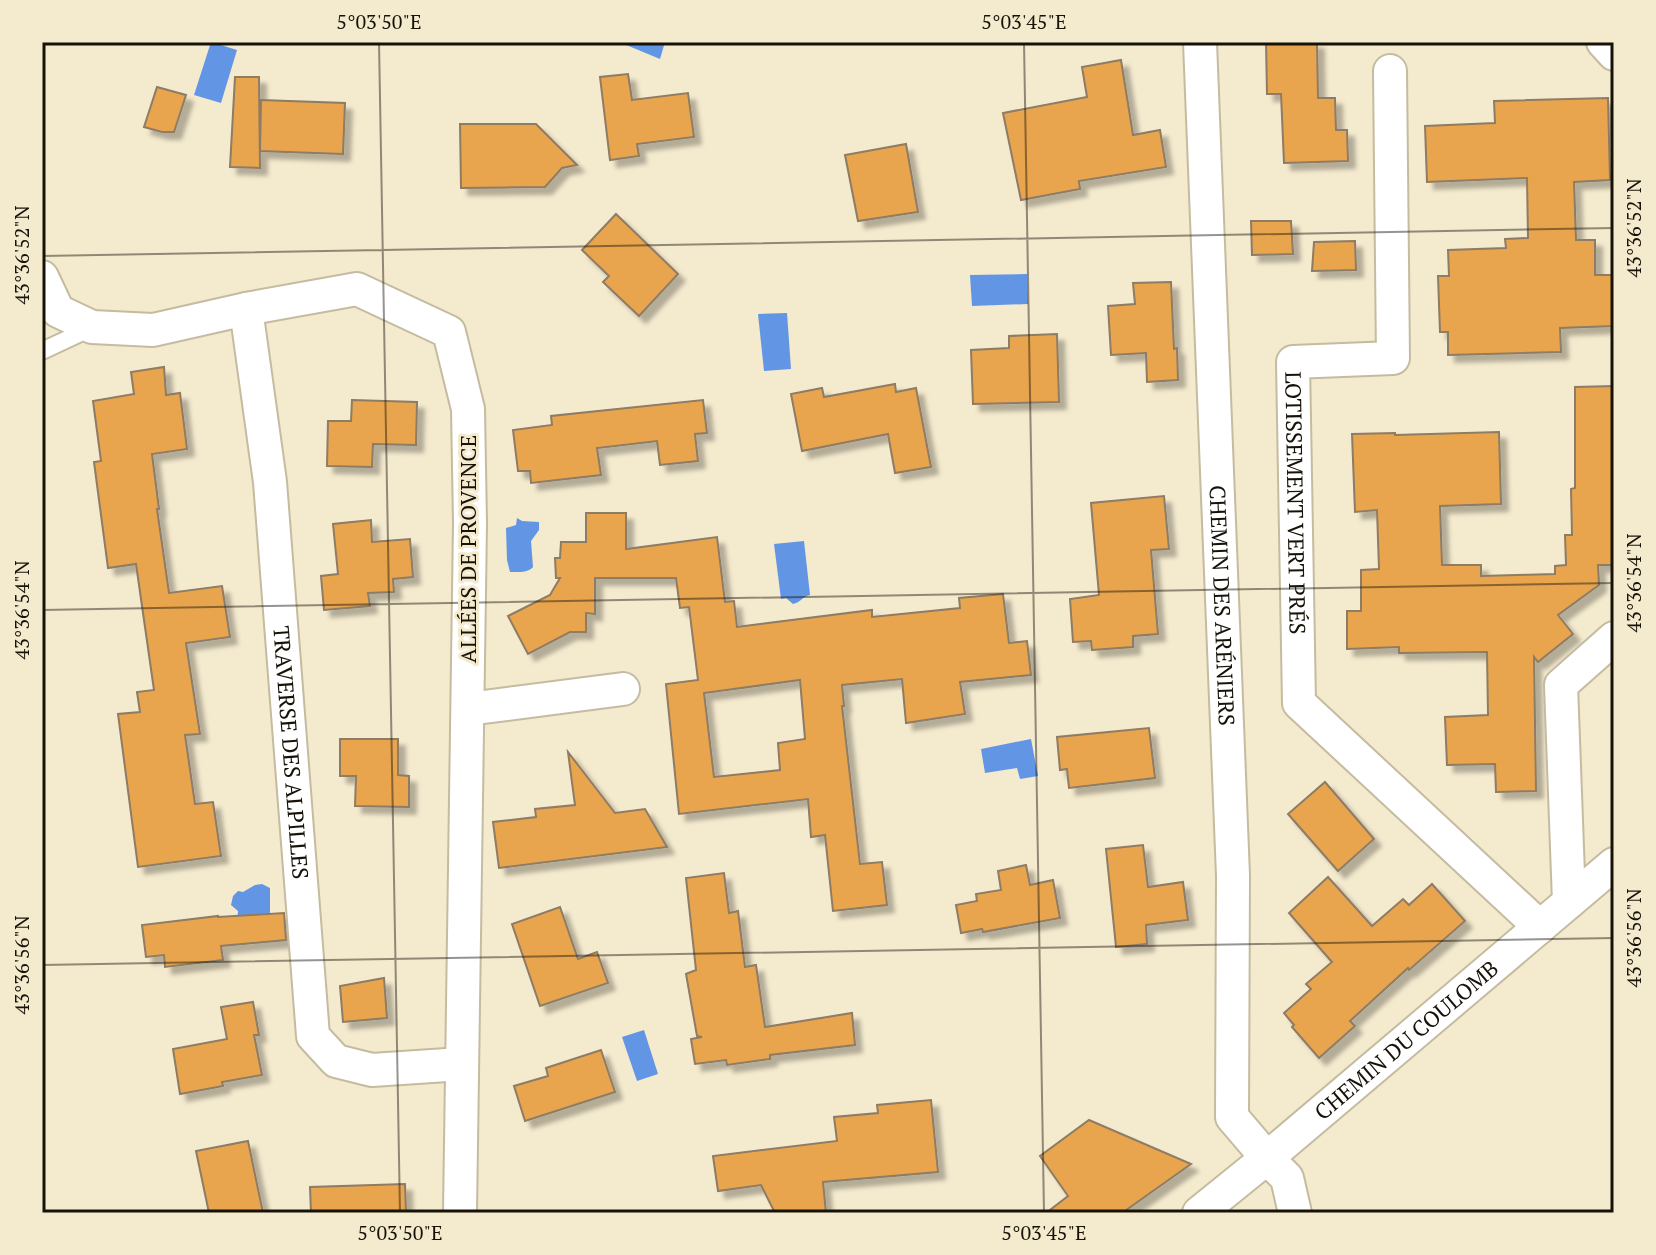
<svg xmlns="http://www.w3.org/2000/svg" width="1656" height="1255" font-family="'PT Serif',serif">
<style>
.water{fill:#6296e5}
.building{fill:#e8a54e;stroke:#8e7b65;stroke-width:2;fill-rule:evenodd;filter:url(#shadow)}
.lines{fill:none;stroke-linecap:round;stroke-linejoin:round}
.lane-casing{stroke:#c5bba0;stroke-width:20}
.street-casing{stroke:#c5bba0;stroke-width:36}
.lane{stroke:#fff;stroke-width:16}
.street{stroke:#fff;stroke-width:32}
.ticks{fill:none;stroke:#161208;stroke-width:2;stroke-opacity:0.45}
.labels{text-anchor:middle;stroke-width:6;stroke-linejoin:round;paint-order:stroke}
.street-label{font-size:22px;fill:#161208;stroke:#f4eace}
.neatline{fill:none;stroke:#161208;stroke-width:3}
.ticks-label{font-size:20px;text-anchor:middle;fill:#161208}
</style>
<defs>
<filter id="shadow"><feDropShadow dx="7" dy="7" stdDeviation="2" flood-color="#0004"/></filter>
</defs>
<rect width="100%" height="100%" fill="#f4eace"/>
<g class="water">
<polygon points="211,42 237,50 221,103 194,95"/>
<polygon points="619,42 665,42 660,59"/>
<polygon points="1027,274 1028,304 972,306 970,275"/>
<polygon points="787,313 791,369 764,371 758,314"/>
<path d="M517,518L522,521L539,522V530L531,541L533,567C528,573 518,572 510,572L507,560L506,528L516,525Z"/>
<path d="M804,541L810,595C803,596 800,603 793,604L786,598L781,599L774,544Z"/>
<polygon points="1031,739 1038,776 1020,779 1017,768 985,773 981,749"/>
<polygon points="262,884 270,888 270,913 266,917 237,924 238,911 231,905 233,896 238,891 243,892 255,885"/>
<polygon points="644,1030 658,1074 637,1081 622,1037"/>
</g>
<g class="building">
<polygon points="1266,42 1317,42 1318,98 1335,98 1336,130 1347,130 1348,161 1284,163 1281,94 1267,94"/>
<polygon points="1121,60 1133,135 1160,130 1166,167 1079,181 1080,189 1021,200 1003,113 1087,97 1082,67"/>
<polygon points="628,74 632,100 688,93 694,137 637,144 639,156 610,160 600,77"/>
<polygon points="235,77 259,77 260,168 230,167"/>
<polygon points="157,87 186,95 174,132 162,132 144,127"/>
<polygon points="1608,98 1610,180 1574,182 1576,240 1595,240 1595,275 1614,275 1614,326 1560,328 1561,352 1448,355 1448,332 1440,332 1438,276 1449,276 1448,250 1506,248 1505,239 1528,238 1527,178 1427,182 1425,126 1495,123 1494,101"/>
<polygon points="261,100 345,103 343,154 260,151"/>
<polygon points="460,124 536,124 577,165 562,168 545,187 461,188"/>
<polygon points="906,144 918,212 858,221 845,155"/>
<polygon points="616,214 678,274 639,316 603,282 609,276 582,250"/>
<polygon points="1251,221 1291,221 1293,254 1252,255"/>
<polygon points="1355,241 1356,270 1312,271 1314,242"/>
<polygon points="1171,282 1174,349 1177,348 1178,380 1147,382 1146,353 1111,355 1108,306 1135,304 1133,283"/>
<polygon points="1057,334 1059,402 973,404 971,350 1009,348 1009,336"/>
<polygon points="164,367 166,395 180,393 187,449 152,454 159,509 157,509 169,593 222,586 230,637 186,643 200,734 185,735 195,804 213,802 221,856 138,867 118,714 140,712 137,692 154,690 136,564 108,568 94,462 101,461 93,401 134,394 131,372"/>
<polygon points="895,384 896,392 916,388 931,467 895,473 888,434 802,451 791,394 822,388 824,397"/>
<polygon points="1614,386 1614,565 1598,565 1599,585 1558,615 1573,634 1538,662 1534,657 1536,791 1496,792 1495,764 1447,765 1445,717 1488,715 1487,652 1399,653 1399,647 1347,649 1347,611 1361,611 1361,570 1379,569 1377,510 1355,512 1352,434 1395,433 1395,435 1499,432 1501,504 1440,506 1442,565 1481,565 1481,576 1555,574 1555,566 1566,565 1565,535 1572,535 1571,489 1575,488 1575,387"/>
<polygon points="352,400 417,402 416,445 373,444 372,467 327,466 328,421 351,421"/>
<polygon points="703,400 707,433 695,434 698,461 660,465 657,441 597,448 601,475 531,483 530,471 518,471 513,430 552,425 551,416"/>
<polygon points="1164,496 1169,549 1151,550 1158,634 1133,636 1133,647 1092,650 1091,641 1073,642 1070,599 1099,595 1091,503"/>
<path d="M586,513H626V549L717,537L725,602L734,601L737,627L872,610V617L960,608L959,598L1003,594L1009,643L1027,641L1031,675L960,682L965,714L906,723L902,679L842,685L844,706H842L860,864L882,862L887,905L833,911L825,835L811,837L808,799L679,814L666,684L698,680L689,607L680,608L676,578H595V614L586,613V632H570L528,654L508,616L550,595L560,578H556L555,558H560L561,542H586ZM800,680L805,739L778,743L780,770L714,777L704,693Z"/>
<polygon points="371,520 372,542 410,539 413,577 393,579 394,592 368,593 370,606 324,610 321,576 338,574 333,524"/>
<polygon points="1149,728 1155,778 1069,788 1067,769 1060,770 1057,737"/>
<polygon points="340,739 398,739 398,775 409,776 409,807 355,806 356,776 340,776"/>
<polygon points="568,752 615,813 645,809 667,847 499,868 493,822 536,817 535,809 575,805"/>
<polygon points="1325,782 1374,839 1338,871 1288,814"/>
<polygon points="1143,845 1148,887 1183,882 1188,920 1146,925 1147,944 1116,947 1106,849"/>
<polygon points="1026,865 1030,885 1053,880 1060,918 983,932 982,929 961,933 956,905 977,901 976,894 1001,890 998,871"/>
<polygon points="724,873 729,913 738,911 745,967 756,965 765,1027 852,1013 855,1045 770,1055 770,1059 727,1065 726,1060 695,1064 691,1039 702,1037 697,1036 686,974 696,970 686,878"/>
<polygon points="1328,877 1372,926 1403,899 1409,905 1432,884 1465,921 1409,970 1408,968 1350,1021 1355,1026 1319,1058 1292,1027 1294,1025 1284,1013 1311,989 1306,984 1332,962 1289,913"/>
<polygon points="560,907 578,959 597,952 608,983 540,1006 512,924"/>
<polygon points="284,913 286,940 221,946 223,960 165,967 164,955 146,957 142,925 218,916 218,917"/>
<polygon points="384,978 387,1018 343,1022 340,986"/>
<polygon points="253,1002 259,1035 254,1035 262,1075 222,1082 223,1086 180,1094 173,1049 227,1039 221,1007"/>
<polygon points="601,1050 615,1092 525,1121 514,1086 548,1076 546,1068"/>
<polygon points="931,1100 938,1172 823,1182 826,1213 775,1213 761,1185 718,1191 713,1156 837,1141 834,1117 878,1113 877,1105"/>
<polygon points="1089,1120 1191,1164 1122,1213 1046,1213 1068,1196 1040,1156"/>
<polygon points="248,1141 263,1213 209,1213 196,1151"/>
<polygon points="405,1184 406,1213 311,1213 310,1187"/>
</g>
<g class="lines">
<g class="lane-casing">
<polyline id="lane" points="42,351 91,328"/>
</g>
<g class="street-casing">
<g id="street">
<path id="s1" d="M1200,42L1233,876L1232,1117L1267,1158L1287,1178L1295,1213"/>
<polyline points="1603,42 1614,54"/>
<path id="s2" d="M1390,71L1393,358L1293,362L1299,703L1540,927"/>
<polyline points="42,277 58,311 92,327 153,330 246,309 357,289 449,332 468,409 470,523 460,1213"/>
<path id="s3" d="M246,309L270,482L313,1036L336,1061L372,1070L462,1064"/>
<polyline points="468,709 623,689"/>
<polyline points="1569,902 1561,685 1614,638"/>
<path id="s4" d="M1199,1213L1267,1158L1614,864"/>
</g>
</g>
<use href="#lane" class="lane"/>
<use href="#street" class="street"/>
</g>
<path class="ticks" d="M379,42L400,1213M1024,42L1044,1213M42,256L1614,228M42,610L1614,583M42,965L1614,938"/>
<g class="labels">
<g class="street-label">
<text dy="8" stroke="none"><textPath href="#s2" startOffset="528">LOTISSEMENT VERT PRÉS</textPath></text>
<text transform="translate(468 549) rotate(-90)" y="8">ALLÉES DE PROVENCE</text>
<text dy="8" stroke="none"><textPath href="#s1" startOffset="564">CHEMIN DES ARÉNIERS</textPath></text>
<text dy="8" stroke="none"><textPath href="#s3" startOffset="446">TRAVERSE DES ALPILLES</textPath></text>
<text dy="8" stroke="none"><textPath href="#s4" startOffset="270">CHEMIN DU COULOMB</textPath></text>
</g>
</g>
<rect width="1656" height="1255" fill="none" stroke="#f4eace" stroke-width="88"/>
<rect x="44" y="44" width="1568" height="1167" class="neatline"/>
<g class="ticks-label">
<text x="379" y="29">5°03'50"E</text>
<text x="1024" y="29">5°03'45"E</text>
<text transform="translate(1634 228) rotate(-90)" y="7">43°36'52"N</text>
<text transform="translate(22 255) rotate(-90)" y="7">43°36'52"N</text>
<text transform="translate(1634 583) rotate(-90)" y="7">43°36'54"N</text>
<text transform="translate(22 610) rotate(-90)" y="7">43°36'54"N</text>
<text transform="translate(1634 938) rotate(-90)" y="7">43°36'56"N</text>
<text transform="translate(22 965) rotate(-90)" y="7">43°36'56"N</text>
<text x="400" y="1240">5°03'50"E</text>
<text x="1044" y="1240">5°03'45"E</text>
</g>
</svg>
